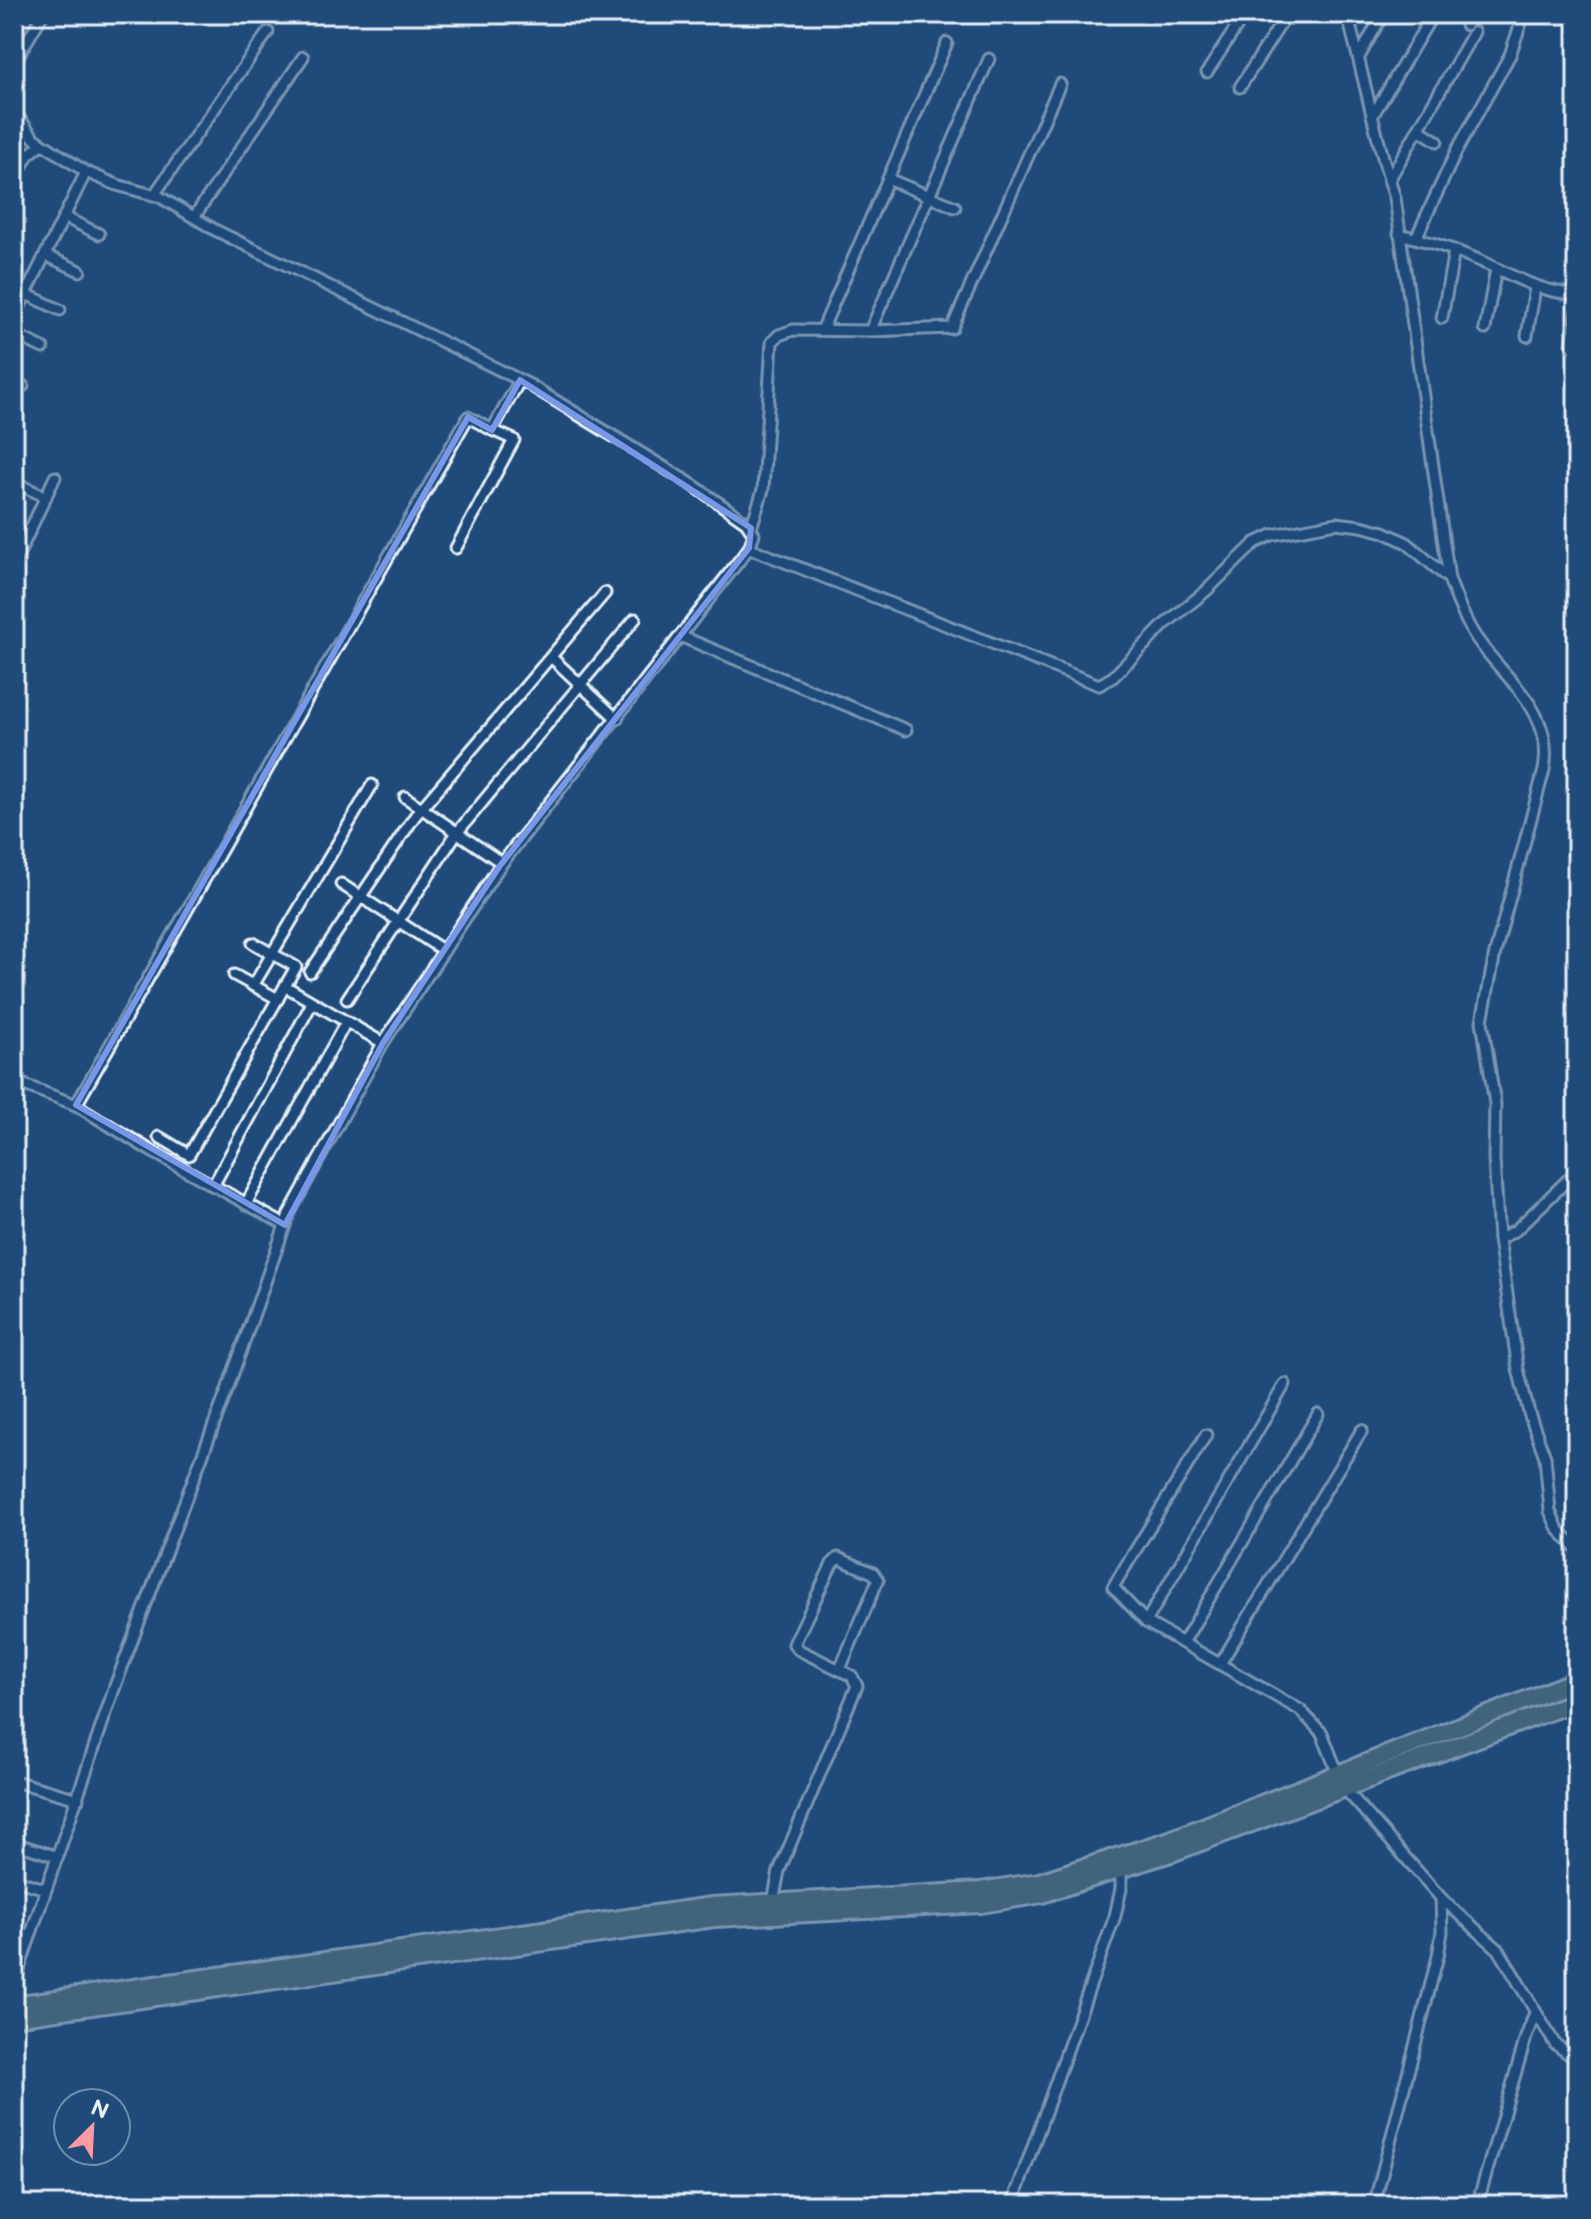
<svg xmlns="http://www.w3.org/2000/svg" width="1591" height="2219" font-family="'Balsamiq Sans',sans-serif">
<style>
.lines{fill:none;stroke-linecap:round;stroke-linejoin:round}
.minor-casing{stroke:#e8f1f8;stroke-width:15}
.trunk-casing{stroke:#e8f1f8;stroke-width:22}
.minor{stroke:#1f4a7a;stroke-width:9}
.trunk{stroke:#6a807c;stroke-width:16}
.marked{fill:none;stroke:#7897e6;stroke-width:6;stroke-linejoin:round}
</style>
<rect width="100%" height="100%" fill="#1f4a7a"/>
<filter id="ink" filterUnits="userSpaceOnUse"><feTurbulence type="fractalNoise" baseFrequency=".0125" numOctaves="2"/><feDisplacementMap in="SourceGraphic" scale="16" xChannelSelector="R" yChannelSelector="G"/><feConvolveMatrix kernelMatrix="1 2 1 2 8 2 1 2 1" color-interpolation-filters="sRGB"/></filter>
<g filter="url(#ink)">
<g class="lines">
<g class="minor-casing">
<g id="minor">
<path d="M1347,14C1364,75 1375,138 1395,198L1449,579C1456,598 1464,619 1475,636C1505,681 1555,710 1544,770L1495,953L1482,1021L1495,1104L1494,1159L1499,1239L1518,1369L1529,1413L1545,1457L1550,1511L1558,1529L1577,1549"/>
<polyline points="1466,25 1470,14"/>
<polyline points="1359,57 1383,14"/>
<polyline points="14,63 43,14"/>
<polyline points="1207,72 1245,14"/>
<polyline points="1240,87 1287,14"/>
<polyline points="14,111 34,138 86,172 117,185 160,197 215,230 530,385 693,485 746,522 754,534 749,548 499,867 383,1043 289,1214 226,1393 115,1686 14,1984"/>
<polyline points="1373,115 1430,19"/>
<polyline points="1418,129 1437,141"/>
<polyline points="888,179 955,207"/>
<polyline points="14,180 28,155 42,144"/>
<polyline points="1389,180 1474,32"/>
<polyline points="154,195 268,32"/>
<polyline points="64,217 99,234"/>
<polyline points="194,217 303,57"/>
<path d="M1399,234C1423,240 1448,247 1471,257C1510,273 1533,291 1577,295"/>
<polyline points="1416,238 1457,150 1510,55 1524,14"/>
<polyline points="45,255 80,271"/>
<polyline points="26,294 60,310"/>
<polyline points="14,318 86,172"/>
<polyline points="1442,318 1454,251"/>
<polyline points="1485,329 1496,269"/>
<polyline points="822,330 947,43"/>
<polyline points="870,331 989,59"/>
<polyline points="14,334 43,348"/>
<polyline points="1527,336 1535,288"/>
<polyline points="1572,345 1577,313"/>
<polyline points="14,381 23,386"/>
<polyline points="14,460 17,455"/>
<polyline points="14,482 46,497"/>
<polyline points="751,528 763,490 772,342 779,335 793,330 870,331 952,328 1060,84"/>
<polyline points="456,548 514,440 492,430"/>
<polyline points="749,548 1099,685 1113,677 1165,624 1206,591 1255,543 1272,535 1336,523 1361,526 1384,532 1407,543 1449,579"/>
<polyline points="14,564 55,477"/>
<polyline points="680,636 906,730"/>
<polyline points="551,657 617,719"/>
<polyline points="405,797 502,863"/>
<polyline points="341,884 444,951"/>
<polyline points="253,943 296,967 285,986"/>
<polyline points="310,972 415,816 605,593"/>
<polyline points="234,975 278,999"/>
<polyline points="253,986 372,785"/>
<polyline points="347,999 456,834 635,619"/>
<polyline points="14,1081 76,1105 151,1151 285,1225"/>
<polyline points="76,1105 468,417 492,430 520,380"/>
<polyline points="159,1137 189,1155 285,986 383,1043"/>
<polyline points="213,1186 312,1003"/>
<polyline points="246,1204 346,1022"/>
<polyline points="1499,1239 1516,1230 1577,1171"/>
<polyline points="1206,1435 1113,1587 1146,1622 1300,1710 1322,1733 1338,1774"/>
<polyline points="1146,1622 1285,1384"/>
<polyline points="1183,1643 1318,1414"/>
<polyline points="1220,1664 1362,1430"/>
<polyline points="14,1781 78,1799"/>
<polyline points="1344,1788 1441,1898 1499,1950 1555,2044 1577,2060"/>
<polyline points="14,1843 58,1857"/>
<polyline points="14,1880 46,1889"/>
<polyline points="773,1902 779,1871 857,1686 852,1676 799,1650 794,1644 832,1564 838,1558 873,1573 878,1580 840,1669"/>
<polyline points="1012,2205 1115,1916 1121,1889 1121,1869"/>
<polyline points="1374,2205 1438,1956 1442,1932 1441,1898"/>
<polyline points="1477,2205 1526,2037 1535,2013"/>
</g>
</g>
<g class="trunk-casing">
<g id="trunk">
<polyline points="14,2005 712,1906 980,1891 1039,1882 1170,1840 1577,1680"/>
<polyline points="14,2017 714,1918 981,1904 1042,1894 1174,1852 1577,1701"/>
</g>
</g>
<use href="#minor" class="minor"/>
<use href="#trunk" class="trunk"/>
</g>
</g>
<path d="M0 0H1591V2219H0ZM520,380L751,528L749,548L499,867L383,1043L285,1225L76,1105L468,417L492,430Z" fill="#1f4a7a" fill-opacity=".55" fill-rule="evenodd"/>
<path class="marked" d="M520,380L751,528L749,548L499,867L383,1043L285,1225L76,1105L468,417L492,430Z"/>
<rect width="1591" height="2219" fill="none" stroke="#1f4a7a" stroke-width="48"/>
<rect x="24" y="24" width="1543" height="2171" fill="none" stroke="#e8f1f8" stroke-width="3" filter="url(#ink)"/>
<g transform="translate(92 2127) rotate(24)"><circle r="38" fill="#1f4a7a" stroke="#6f8dac" stroke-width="2"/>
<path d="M0-6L14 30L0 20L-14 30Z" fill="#ff9aa2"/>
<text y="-12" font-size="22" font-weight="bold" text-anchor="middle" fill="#e8f1f8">N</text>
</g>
</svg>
